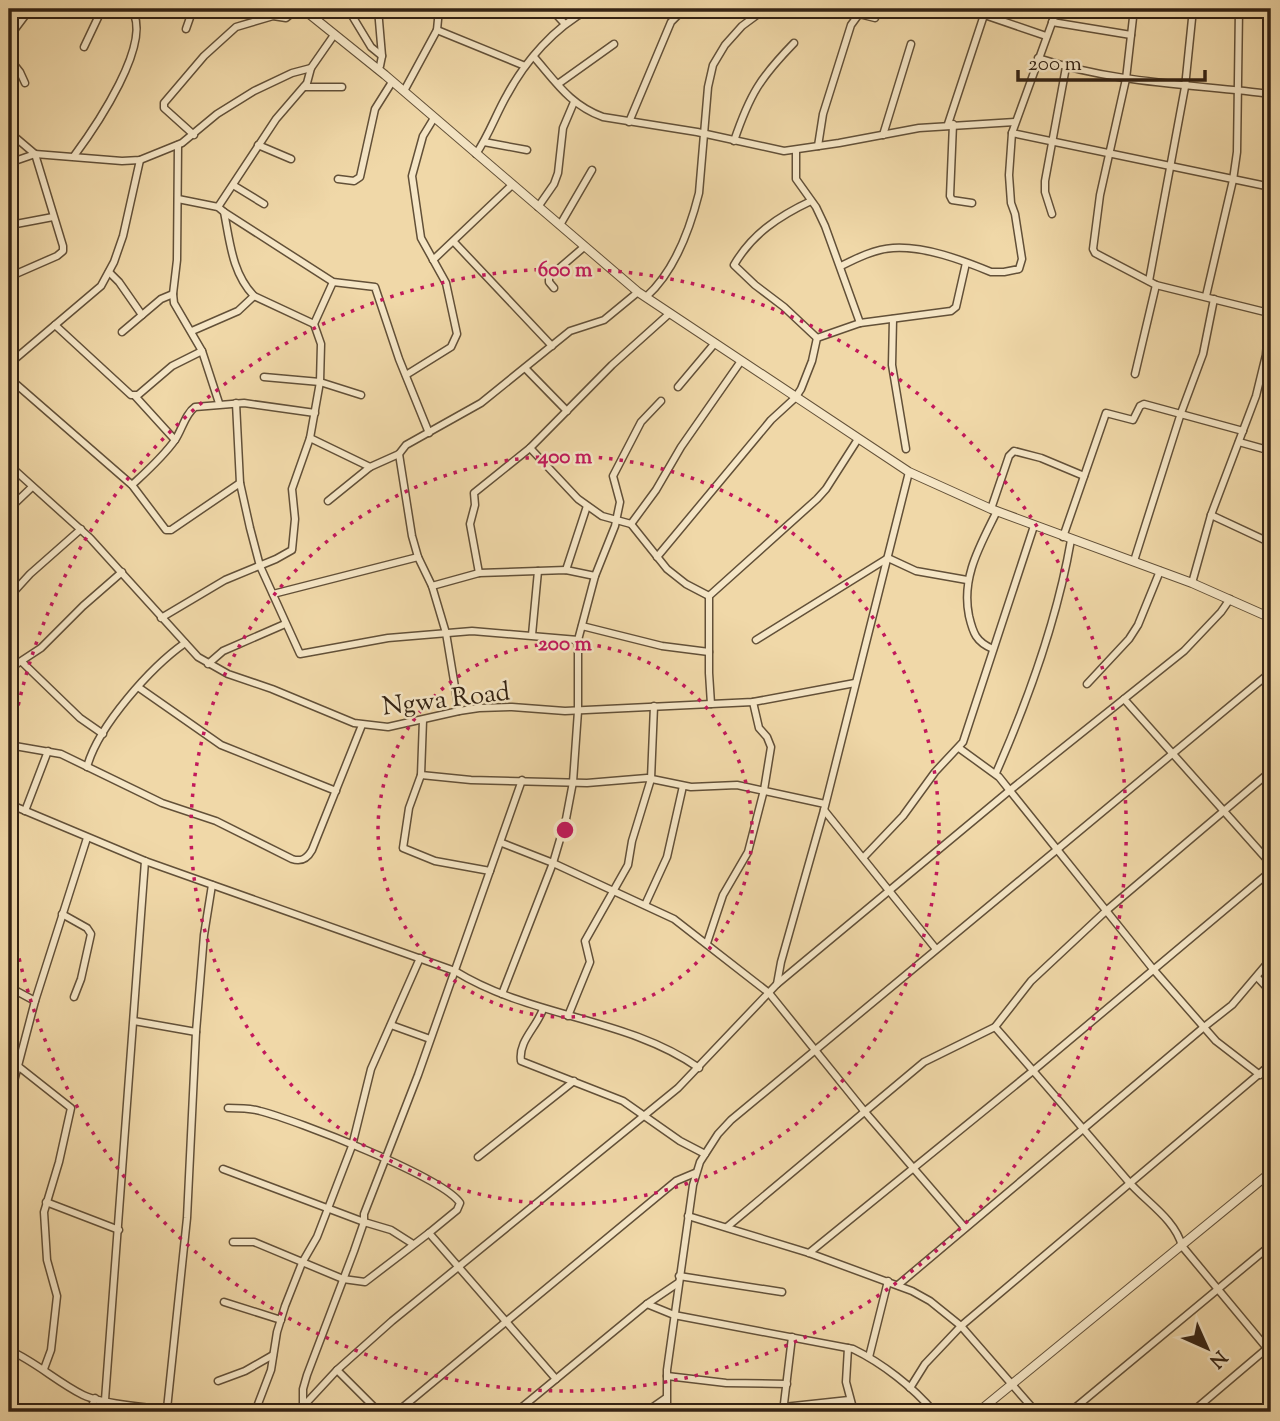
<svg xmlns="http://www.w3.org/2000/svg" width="1280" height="1421" font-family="'Sorts Mill Goudy',serif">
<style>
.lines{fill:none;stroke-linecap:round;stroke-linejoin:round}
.minor-casing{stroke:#625038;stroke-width:9}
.tertiary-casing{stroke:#625038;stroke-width:10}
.minor{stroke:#f5e6c6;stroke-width:6}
.tertiary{stroke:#f5e6c6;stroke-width:8}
.ring{fill:none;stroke:#c2185b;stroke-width:3.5;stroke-dasharray:3.5 7}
.labels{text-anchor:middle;stroke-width:5;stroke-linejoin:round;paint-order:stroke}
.street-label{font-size:26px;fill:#332213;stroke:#f5e6c6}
.centre{fill:#c2185b;stroke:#f5e6c6;stroke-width:3.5}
.ring-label{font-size:21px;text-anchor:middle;font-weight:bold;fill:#c2185b;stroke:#f5e6c6;stroke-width:5;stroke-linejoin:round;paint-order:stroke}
</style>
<rect width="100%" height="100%" fill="#f0d8a8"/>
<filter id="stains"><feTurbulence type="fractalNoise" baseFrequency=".00286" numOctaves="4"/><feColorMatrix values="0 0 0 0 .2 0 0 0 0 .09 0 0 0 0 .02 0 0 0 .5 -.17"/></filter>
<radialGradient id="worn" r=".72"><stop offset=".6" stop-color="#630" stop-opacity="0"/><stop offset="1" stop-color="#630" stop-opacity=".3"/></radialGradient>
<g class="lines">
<g class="minor-casing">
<g id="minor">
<polyline points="348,9 371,47 382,56"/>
<polyline points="551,9 564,23"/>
<polyline points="967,9 1046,36"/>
<polyline points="1134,9 1126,79 1100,195 1093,249 1095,253 1156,285 1269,313"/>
<polyline points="1052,22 1131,35"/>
<polyline points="186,29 193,9"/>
<polyline points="437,30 525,66"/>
<polyline points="9,37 30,9"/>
<polyline points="84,47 102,9"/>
<path d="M534,57C556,82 570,105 603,117L697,132L784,151L839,143L919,128L1015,122"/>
<polyline points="9,58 20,72 25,83"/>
<path d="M1038,58C1117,84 1191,84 1271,94"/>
<polyline points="377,69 380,66 382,56 378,9"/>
<polyline points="558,84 614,44"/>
<polyline points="304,87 342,87"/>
<polyline points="404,91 437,30 439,9"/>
<polyline points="629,122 671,22 684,9"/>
<polyline points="948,124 986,9"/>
<polyline points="953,124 950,196 952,200 972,203"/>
<polyline points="9,132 35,154 63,246 63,251 57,256 9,277"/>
<polyline points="1012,133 1271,187"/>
<polyline points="194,135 164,108 164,103 204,56 236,27 273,16 286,18 297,9"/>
<polyline points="883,135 911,44"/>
<path d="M734,141C750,94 760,78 794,43"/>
<polyline points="484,142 527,150"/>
<polyline points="178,145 177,260 173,294 174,303 202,351 219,403"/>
<polyline points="258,145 291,159"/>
<polyline points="818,146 823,114 851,25 859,14 875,18"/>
<polyline points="796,150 796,179 816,207 825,226 860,323"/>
<path d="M476,154C489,135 496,114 507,95C526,60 554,28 589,9"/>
<path d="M74,156C94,129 155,41 131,9"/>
<polyline points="9,163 35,154 122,161 140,160 182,143 217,114 254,91 292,73 311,68"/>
<polyline points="338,179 354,181 360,177 375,109 392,82"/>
<polyline points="233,185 264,204"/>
<path d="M811,201C779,216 752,234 734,265L755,285L784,307L817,338"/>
<polyline points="218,207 276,119 307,83 311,68 334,35"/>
<polyline points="538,207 554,184 558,173 563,128 574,102"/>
<polyline points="224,212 333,282 375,287 399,359 429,433"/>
<polyline points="1052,214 1045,192 1045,181 1066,67"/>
<polyline points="16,224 53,217"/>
<polyline points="560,225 592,170"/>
<polyline points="454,242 552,346"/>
<polyline points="433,260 512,185"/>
<path d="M841,266C857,258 875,249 893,248C925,246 962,260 991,272H1004L1019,269L1022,259L1015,214L1011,203L1009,175L1012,133L1057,9"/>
<polyline points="109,272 119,282 142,315"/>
<polyline points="1149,281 1185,87 1193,9"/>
<polyline points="554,288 549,282 549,277 584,247"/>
<polyline points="1206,296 1233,180 1237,152 1239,9"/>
<path d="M646,297C675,271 690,229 699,193L708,87L713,65L725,45L742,26L765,9"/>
<polyline points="893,319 892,365 906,449"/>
<polyline points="314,324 333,282"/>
<polyline points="55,325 131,395 138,395 172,366 202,351"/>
<polyline points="192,331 238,311 254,296"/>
<polyline points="122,332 161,299 173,294"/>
<polyline points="9,364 101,286 114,262 123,236 140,160"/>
<polyline points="525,368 567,411"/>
<polyline points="1135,374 1156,285"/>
<polyline points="406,375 451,347 457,334 446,283 421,238 412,176 423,136 434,118"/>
<polyline points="264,377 320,382 361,395"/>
<polyline points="9,378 132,485 166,530 171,530 240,483"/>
<polyline points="678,387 715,343"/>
<polyline points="135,396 175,440"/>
<polyline points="236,403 240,483 250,528 260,566 300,654 388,638 472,631 578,640"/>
<polyline points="310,438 370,467"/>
<polyline points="1239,442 1271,451"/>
<polyline points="530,448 578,499 602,516 631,524 667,569 686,584 709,596"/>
<polyline points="399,454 412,536 418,557 432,586 446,633 459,711"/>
<polyline points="9,465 90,538 198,657 228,674 272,689 354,723 388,727 459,711 479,708 512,707 565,711 753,702 855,683"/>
<path d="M132,485C147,471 163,457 175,440C182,430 185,414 195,407L244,403L315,413"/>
<polyline points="328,501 370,467 399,454 406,445 481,403 570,331 604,320 638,292"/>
<polyline points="9,509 32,487"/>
<polyline points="991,509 1009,456 1014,451 1041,458 1084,476"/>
<polyline points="1211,515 1271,543"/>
<polyline points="631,524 656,490 681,447 741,361"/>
<polyline points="1063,537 1106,413 1133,420 1140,406 1144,404 1243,431"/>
<polyline points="657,557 771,420 795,398 801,389 812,361 817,338 860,323 951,311 956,307 966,263"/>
<polyline points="1134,561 1181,413 1203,354 1214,299"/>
<polyline points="566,570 587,506"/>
<polyline points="479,573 470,524 475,505 474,493 530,448 612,365 670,313"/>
<polyline points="1192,583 1211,515 1256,396 1266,355 1271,296"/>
<polyline points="432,586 479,573 566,570 595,576"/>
<polyline points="273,594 418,557"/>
<polyline points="9,597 30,574 81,529"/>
<path d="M161,618L225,580L276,559L292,550L295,519L292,489L310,438L320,382L321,344L314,324L254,296C232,273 230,242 224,212L218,207L178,199"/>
<polyline points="582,626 662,646 709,652"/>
<polyline points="532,635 538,571"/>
<polyline points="756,640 888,558 916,571 967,580"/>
<path d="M993,649C976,642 973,633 969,616C961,577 980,546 997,511"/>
<polyline points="22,662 80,718 103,734"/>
<polyline points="208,664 223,651 285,624"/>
<polyline points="9,669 41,648 83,606 122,572"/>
<polyline points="1087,684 1129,639 1138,625 1160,571"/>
<polyline points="138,687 221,745 336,791"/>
<polyline points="1124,699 1271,864"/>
<polyline points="711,704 709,673 709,596 817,499 826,489 858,439"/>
<polyline points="423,720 421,775 409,808 403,848 435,861 490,871"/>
<path d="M9,745L61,754L162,803L216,821L292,859C301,862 307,859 312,850L362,725"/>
<polyline points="959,748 999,777 1153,969 1216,1041 1260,1075"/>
<path d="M87,767C98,726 151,667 185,643"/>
<path d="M996,773C1029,698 1057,621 1071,540"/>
<polyline points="421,775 471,780 587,783 647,778 691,787 737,785 825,804"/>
<path d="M9,804L145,861L455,971C531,1018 626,1017 699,1068"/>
<polyline points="824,810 936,949"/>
<polyline points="25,811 48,751"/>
<polyline points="502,843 553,863 674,919 769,993 865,1112 965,1228"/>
<polyline points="863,858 903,816 935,772 963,742 1034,526"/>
<polyline points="645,905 667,857 683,786"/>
<polyline points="62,914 87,928 91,934 81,979 74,997"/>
<polyline points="707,943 723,895 748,852 764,790 771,747 767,737 759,728 753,702"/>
<polyline points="1257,977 1271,992"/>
<polyline points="777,984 781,962 824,810 909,472"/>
<polyline points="9,987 35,1001"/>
<polyline points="502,994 553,863 566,819 573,782 578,711 578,640 595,576 615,526 620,502 613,476 641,422 661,401"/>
<path d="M543,1009C537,1027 518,1041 521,1061L623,1101L680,1141L705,1154"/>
<polyline points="568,1016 590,962 585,941 628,865 632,841 651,779 654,706"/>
<polyline points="134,1021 196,1032"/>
<polyline points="391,1025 430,1039"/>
<path d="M995,1027C1040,1078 1084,1130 1128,1181C1146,1202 1175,1219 1182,1246L1271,1353"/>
<polyline points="9,1059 71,1108 59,1162 44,1212 47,1260 57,1296 51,1350 44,1369"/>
<polyline points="9,1100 35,1001 87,838"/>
<path d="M228,1108C239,1108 250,1108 260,1111C296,1120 443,1177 460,1203L457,1210L429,1233L365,1282L343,1279L254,1242H233"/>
<polyline points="478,1157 574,1081"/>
<polyline points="223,1169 364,1222 391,1230 413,1244"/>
<polyline points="46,1202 119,1230"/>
<polyline points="688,1216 809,1253 912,1291 930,1301 961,1326 1036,1412"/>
<polyline points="727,1227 924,1062 995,1027 1031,981 1107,910 1271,771"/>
<polyline points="429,1233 556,1379"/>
<polyline points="809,1253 1034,1070 1271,871"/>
<polyline points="679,1276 782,1292"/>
<polyline points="898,1285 1204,1027 1232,1005 1271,959"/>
<polyline points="224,1302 281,1320"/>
<path d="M647,1304L674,1315L853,1349C882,1363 913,1387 934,1412"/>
<polyline points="848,1348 846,1382 854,1412"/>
<path d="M9,1350C36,1362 57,1382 83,1395C106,1406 172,1410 201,1412"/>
<polyline points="869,1357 888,1281"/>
<polyline points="337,1370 379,1412"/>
<polyline points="667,1376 726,1383 787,1384"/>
<polyline points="218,1381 245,1371 273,1355"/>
<polyline points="910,1388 925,1364 961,1326 1271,1064"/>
<polyline points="105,1400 145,861"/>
<polyline points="303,1407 303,1389 307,1375 354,1251 364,1222 364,1214 418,1075 522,780"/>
<polyline points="784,1407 849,1400"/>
<polyline points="167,1409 187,1218 196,1032 204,935 212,885"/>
<polyline points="90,1412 95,1398"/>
<polyline points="255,1412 271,1370 277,1332 285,1306 302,1263 317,1237 352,1146 371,1069 420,958"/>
<polyline points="298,1412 337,1370 392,1321 678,1088 777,984 1009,791 1184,651 1221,612 1230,599"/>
<polyline points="397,1412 676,1181 695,1173"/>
<polyline points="516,1412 647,1304 678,1283"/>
<polyline points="646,1412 666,1398"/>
<polyline points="667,1412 667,1370 693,1185 700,1162 718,1134 731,1120 1271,672"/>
<polyline points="783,1412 792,1337"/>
<polyline points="1070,1412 1271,1245"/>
<polyline points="1192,1412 1271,1345"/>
</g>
</g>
<g class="tertiary-casing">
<g id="tertiary">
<polyline points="303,9 385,75 638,292 909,472 991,509 1192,583 1271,618"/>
<polyline points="978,1412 1271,1172"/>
</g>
</g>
<use href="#minor" class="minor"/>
<use href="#tertiary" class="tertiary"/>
</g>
<g class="ring">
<circle cx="565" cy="830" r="187"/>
<circle cx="565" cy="830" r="374"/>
<path d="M9 757A561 561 0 1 1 9 903"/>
</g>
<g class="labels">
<g class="street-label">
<text transform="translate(446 698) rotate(-7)" y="9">Ngwa Road</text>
</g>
</g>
<circle cx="565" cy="830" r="10" class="centre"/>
<g class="ring-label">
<text x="565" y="276">600 m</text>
<text x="565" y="463">400 m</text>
<text x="565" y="650">200 m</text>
</g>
<rect width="1280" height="1421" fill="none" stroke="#f0d8a8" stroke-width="35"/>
<rect x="10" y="10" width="1259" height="1400" fill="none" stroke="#332213" stroke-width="3.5"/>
<rect x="18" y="18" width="1245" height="1386" fill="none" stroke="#332213" stroke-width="2"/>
<g transform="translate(1207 1348) rotate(135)" stroke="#f5e6c6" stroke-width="5" paint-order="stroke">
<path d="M0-5L12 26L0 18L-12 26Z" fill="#332213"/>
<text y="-10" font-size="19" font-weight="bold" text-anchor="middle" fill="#332213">N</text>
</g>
<path d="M1018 70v10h187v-10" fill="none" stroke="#332213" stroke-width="3.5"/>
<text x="1028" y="70" font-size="21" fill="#332213" stroke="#f5e6c6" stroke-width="5" paint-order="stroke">200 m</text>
<rect width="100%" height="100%" filter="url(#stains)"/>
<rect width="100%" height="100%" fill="url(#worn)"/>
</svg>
